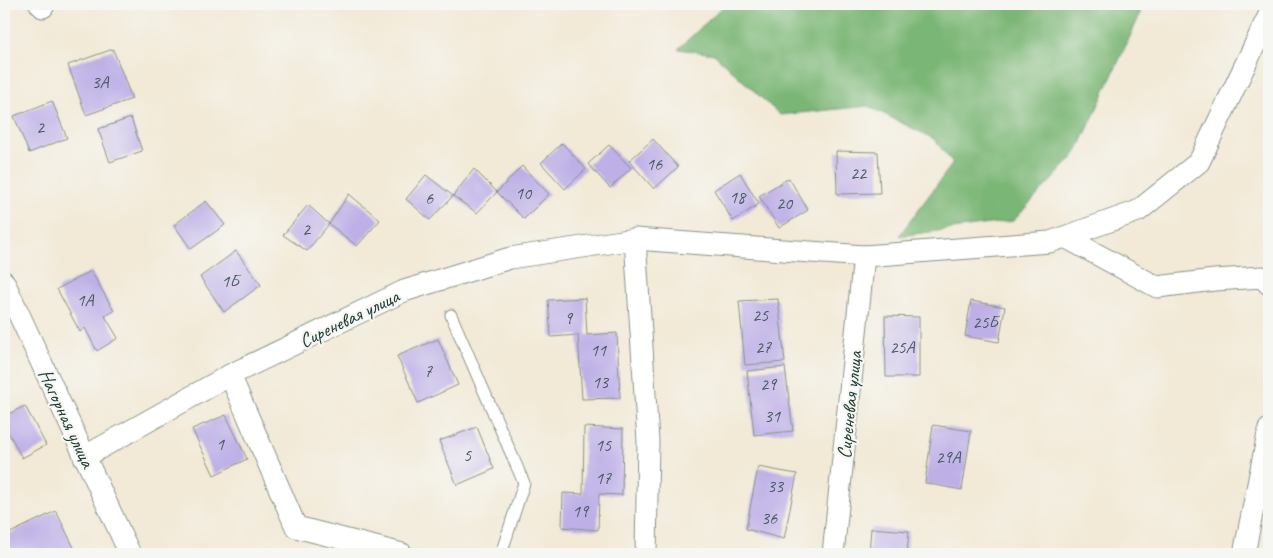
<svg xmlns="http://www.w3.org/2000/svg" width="1273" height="558" font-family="Caveat,sans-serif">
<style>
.forest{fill:#7ab674;stroke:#4c7a54}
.building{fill:#beb0e7}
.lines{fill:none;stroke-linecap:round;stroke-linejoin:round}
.lane-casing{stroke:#889385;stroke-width:13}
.street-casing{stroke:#889385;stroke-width:23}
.lane{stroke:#fff;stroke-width:11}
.street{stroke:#fff;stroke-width:21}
.labels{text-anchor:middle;stroke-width:4.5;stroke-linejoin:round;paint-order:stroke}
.number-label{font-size:18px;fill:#475a61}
.street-label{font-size:20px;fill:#1f3d34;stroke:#f6f6f2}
</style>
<rect width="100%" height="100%" fill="#f6f6f2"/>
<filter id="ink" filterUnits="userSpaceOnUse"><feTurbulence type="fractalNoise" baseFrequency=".02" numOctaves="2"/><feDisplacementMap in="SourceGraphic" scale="10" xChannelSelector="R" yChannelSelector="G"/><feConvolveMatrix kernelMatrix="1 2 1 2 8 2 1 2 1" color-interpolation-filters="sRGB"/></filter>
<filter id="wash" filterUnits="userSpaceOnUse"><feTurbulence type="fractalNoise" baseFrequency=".0096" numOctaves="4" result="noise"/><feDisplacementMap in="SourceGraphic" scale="20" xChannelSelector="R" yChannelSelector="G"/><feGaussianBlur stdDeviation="1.12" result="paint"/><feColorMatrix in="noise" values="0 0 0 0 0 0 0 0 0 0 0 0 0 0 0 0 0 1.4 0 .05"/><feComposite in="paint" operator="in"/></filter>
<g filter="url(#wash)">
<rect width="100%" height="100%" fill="#f2e9d6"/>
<polygon class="forest" points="726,4 1143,4 1138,19 1076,154 1013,221 899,236 953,163 934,139 868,106 780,115 714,54 678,49"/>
<g id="blocks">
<g class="building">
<polygon points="113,49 132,99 86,115 68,65"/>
<polygon points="52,101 67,138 29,153 14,116"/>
<polygon points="131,118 142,151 110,162 98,129"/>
<polygon points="653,139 678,167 654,189 629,161"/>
<polygon points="562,143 586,169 565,189 541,163"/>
<polygon points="609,145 631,168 610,188 588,164"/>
<polygon points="836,151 878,152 880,193 837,194"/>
<polygon points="522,166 549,194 524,219 497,192"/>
<polygon points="474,169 497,192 477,213 453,196"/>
<polygon points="740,173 759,204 733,221 714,190"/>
<polygon points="426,175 453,196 430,220 406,199"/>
<polygon points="789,178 808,210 779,228 759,196"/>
<polygon points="349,194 380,220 357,246 329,224 307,251 283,235 308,205 329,224"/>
<polygon points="206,201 225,225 191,249 174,225"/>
<polygon points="236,251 261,285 224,312 200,277"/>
<polygon points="91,271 114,311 105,316 118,338 97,351 85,328 80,332 57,289"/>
<polygon points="585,298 587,335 617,333 620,398 582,399 578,335 551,337 548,300"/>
<polygon points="778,299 785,362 745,365 739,301"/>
<polygon points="971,301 1005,307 999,342 965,336"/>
<polygon points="885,316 919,317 919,377 886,377"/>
<polygon points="438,339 458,385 418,403 397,356"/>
<polygon points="785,367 793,431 754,435 747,371"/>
<polygon points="25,406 46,445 22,458 4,424 4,416"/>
<polygon points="226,415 247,459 214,475 192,429"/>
<polygon points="933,425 971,431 962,490 925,483"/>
<polygon points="477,427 494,469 457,485 439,441"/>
<polygon points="584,427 623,429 622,495 599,494 598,530 562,527 563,493 583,494"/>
<polygon points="758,467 797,474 784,539 746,529"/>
<polygon points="56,511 77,554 4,554 4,536"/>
<polygon points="871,528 909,531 907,554 869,554"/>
</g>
</g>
</g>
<g filter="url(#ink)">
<use href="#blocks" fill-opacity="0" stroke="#889385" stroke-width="1"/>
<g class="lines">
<g class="lane-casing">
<polyline id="lane" points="451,315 524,483 501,554"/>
</g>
<g class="street-casing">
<g id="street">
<polyline points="40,4 43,7"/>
<polyline points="1065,237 1157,287 1215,280 1262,277 1269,284"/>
<polyline points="635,239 648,441 646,554"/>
<polyline points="4,282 130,554"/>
<polyline points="230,375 296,527 402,554"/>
<polyline points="84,457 230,375 404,291 510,258 635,239 864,256 1050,242 1138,211 1199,162 1269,15"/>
<polyline points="833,554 864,256"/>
<polyline points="1244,554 1269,429"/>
</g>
</g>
<use href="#lane" class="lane"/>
<use href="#street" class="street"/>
</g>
</g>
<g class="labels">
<g class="number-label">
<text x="100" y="88">3А</text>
<text x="40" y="133">2</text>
<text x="654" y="170">16</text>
<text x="858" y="179">22</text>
<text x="523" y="199">10</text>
<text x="737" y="203">18</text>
<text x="429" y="204">6</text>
<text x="784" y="209">20</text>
<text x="306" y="235">2</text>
<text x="230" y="287">1Б</text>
<text x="85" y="306">1А</text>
<text x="760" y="321">25</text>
<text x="568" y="324">9</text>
<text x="985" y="328">25Б</text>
<text x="763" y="353">27</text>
<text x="902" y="353">25А</text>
<text x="598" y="356">11</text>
<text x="428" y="377">7</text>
<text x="600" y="388">13</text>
<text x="768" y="390">29</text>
<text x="772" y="422">31</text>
<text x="220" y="450">1</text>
<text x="603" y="451">15</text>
<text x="467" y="461">5</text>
<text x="948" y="463">29А</text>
<text x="603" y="484">17</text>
<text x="775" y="492">33</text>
<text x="580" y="517">19</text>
<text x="769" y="524">36</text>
</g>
<g class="street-label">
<text transform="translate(349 318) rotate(-26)" y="7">Сиреневая улица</text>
<text transform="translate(849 405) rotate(-84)" y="7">Сиреневая улица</text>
<text transform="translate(67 418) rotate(65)" y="7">Нагорная улица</text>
</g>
</g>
<rect width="1273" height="558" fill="none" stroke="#f6f6f2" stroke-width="20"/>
</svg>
